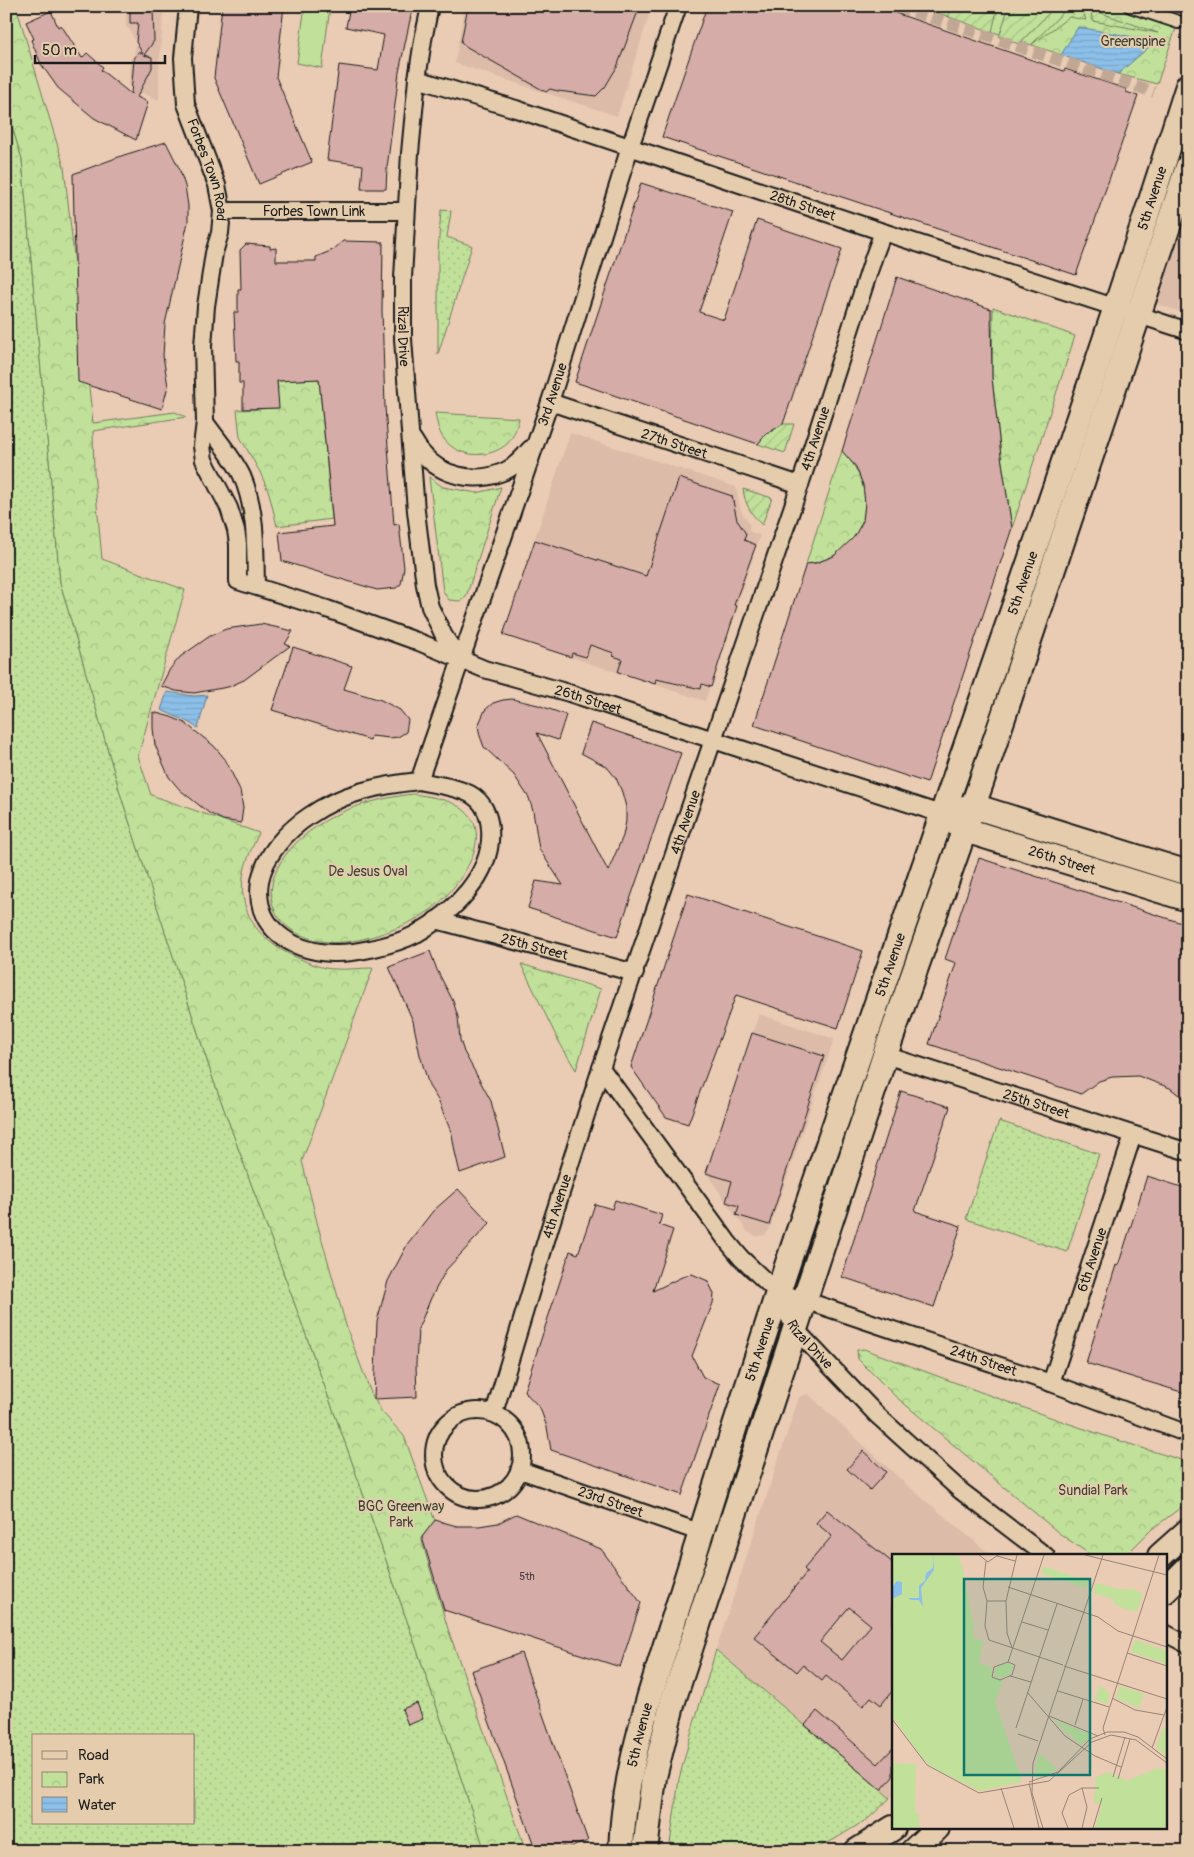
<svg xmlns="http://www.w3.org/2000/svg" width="1194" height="1857" font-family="Pangolin,sans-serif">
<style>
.built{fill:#dcbba9}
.grass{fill:url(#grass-dots);stroke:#6e7e5b;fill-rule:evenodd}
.park{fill:url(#park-crowns);stroke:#6e7e5b}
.garden{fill:url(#garden-furrows);stroke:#6e7e5b}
.pitch{fill:#c1e19a;stroke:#6e7e5b}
.water{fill:url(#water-rules);stroke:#5f7e97}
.building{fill:#d5aca7;stroke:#1c1c1c;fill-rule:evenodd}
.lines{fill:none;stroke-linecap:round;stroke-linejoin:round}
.pedestrian-tunnel{stroke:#c1a895;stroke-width:12;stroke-dasharray:12 6;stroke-linecap:butt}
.pedestrian-casing{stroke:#1c1c1c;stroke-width:16}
.minor-casing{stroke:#1c1c1c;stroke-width:20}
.secondary-casing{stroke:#1c1c1c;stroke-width:28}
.pedestrian{stroke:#e4ccac;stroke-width:12}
.minor{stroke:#e4ccac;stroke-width:16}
.secondary{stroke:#e4ccac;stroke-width:24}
.labels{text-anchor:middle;stroke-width:4;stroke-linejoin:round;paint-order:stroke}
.number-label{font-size:11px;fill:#4a403f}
.park-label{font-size:14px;fill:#3d4335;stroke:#e4ccac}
.street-label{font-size:14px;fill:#1c1c1c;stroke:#e4ccac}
.inset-road{fill:none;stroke:#988577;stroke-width:1}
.view{fill:#0f766e;fill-opacity:0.15;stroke:#0f766e;stroke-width:2.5}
.inset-edge{fill:none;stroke:#1c1c1c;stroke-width:2.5}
</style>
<defs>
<pattern id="grass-dots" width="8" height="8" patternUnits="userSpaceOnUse" patternTransform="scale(1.25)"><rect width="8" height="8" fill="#c1e19a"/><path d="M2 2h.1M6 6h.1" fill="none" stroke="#a5c084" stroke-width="1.8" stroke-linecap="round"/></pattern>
<pattern id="park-crowns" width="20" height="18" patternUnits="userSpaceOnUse" patternTransform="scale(1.25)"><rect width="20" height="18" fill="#c1e19a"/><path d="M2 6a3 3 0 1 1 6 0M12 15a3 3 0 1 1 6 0" fill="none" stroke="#a5c084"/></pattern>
<pattern id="garden-furrows" width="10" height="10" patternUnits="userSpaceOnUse" patternTransform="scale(1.25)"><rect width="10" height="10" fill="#c1e19a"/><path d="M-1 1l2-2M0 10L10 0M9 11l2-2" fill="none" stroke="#a5c084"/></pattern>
<pattern id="water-rules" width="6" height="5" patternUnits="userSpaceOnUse" patternTransform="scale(1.25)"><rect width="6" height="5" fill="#8cc0e9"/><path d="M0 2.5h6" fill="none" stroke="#78a4c7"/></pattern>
</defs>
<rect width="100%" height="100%" fill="#eacbb3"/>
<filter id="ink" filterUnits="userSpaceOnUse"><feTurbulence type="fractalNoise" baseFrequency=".02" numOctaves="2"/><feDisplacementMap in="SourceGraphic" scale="10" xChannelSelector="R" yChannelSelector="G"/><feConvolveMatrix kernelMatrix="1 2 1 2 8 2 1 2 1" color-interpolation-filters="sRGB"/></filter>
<g filter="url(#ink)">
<g class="built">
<polygon points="126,6 164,6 159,64 159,100 129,87 130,60 134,55 136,43 130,30 126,27"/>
<polygon points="465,6 652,6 617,116 455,63"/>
<polygon points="1188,213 1188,314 1156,304"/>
<polygon points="570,433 736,487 741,511 750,525 748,531 760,535 705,701 503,635"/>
<polygon points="759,1014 834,1039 769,1230 765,1235 756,1236 748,1232 730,1208 706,1172"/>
<polygon points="808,1394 908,1486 992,1556 893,1556 893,1795 890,1798 716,1650 799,1397"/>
</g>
<g class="grass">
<path d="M6,107L22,159L60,582L121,796L212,1076L351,1459L452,1751L485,1851H6ZM34,1736H194V1823H34Z"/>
<polygon points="441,210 451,211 447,237 472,246 438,354 438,251"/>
<polygon points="999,1121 1099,1154 1067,1252 966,1219"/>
<polygon points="716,1650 881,1790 890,1798 869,1818 835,1839 812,1851 669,1851 679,1779 692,1730"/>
</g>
<g class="park">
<path d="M6,6H16L64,167L93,423L175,412L186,417L93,431L94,472L102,559L185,590L138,756L151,795L259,833C252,847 246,860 243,876C238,916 263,944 298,958C309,963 322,969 335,969C347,970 360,968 373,968L302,1161L318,1226L347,1329L371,1393L381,1411L404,1436L435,1521L421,1538L448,1629L526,1851H485L452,1751L351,1459L212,1076L121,796L60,582L22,159L6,107Z"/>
<polygon points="917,6 1143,6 1178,22 1157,84 1118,74"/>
<polygon points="993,307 1075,336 1012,528 1001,456 992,378"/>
<polygon points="319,379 332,519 277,526 269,493 260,472 240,437 237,410 278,408 277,381"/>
<path d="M435,413L519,418C517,427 514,436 508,443C491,459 459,459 444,439C438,431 437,422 435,413Z"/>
<path d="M842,451C884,492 866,557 806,564Z"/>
<polygon points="429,477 443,487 477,493 501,487 466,597 460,601 449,600 443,591"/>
<path d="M413,794C433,797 459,800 471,818C491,847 451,896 429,911C405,928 358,945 328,942C282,937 255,904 282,860C291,846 306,833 320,824C348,806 381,798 413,794Z"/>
<polygon points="521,964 601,989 576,1070 558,1040"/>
<path d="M864,1349C971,1388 1078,1430 1188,1462V1502L1152,1529L1125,1556H1092L1059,1533L895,1396L858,1359L857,1350Z"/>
</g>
<g class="garden">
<polygon points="949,6 998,6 992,32 949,17"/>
<polygon points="1009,6 1048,6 1052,10 1019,44 999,37"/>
<polygon points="1069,6 1081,6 1086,20 1069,17 1031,45"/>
<polygon points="1090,9 1158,33 1093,21"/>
<polygon points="783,424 794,424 785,453 758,444 765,435"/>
<path d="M743,489L772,498L762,525C751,514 745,504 743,489Z"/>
</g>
<polygon class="pitch" points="305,6 330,7 322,68 297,63"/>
<g class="water">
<polygon points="1078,27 1156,41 1118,74 1061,55"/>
<polygon points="167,692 194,696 207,695 198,728 186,721 161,710"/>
</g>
<g class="building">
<polygon points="130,6 155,6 153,8 154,41 144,55 152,57 152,68 137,97 148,102 136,140 94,118 58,88 41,64 31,40 34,39 26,22 51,11 58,27 61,25 82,58 87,53 103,67 101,70 131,94 134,59 138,52 143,54 136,42 138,23 130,23"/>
<polygon points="222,6 284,6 276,77 312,162 259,184 214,78"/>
<polygon points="350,6 413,6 399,72 387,168 386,189 361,189 363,165 327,160 339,65 378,70 384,35 346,27"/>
<polygon points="468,6 640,6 617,67 605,87 596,96 558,91 550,89 546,92 467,47 461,42"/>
<polygon points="707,6 875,6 1064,71 1065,69 1126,89 1126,92 1138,96 1076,275 662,137"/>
<polygon points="166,142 179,168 185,186 188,206 188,222 165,324 163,356 168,386 162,409 78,382 73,174 124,155"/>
<polygon points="641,183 733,212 699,312 724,320 757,220 842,249 783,424 765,435 758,444 575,382"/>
<polygon points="343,241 383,242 382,310 385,407 394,525 399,524 404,568 401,584 396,588 377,590 282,561 279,532 333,526 319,379 277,381 279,408 243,409 243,383 239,383 239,361 236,361 234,312 238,312 238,289 241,289 240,250 246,244 270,246 270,249 276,248 276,261 316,261 316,257 333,250"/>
<polygon points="897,277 991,309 992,378 1001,456 1012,528 927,783 754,725 806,564 816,563 834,556 854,537 863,521 865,503 863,485 856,467 842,451"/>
<polygon points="679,478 732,496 737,520 746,534 744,540 756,545 734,605 737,606 711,687 702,684 701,689 656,679 655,684 618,672 622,659 613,656 614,653 590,645 586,657 572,653 571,657 503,635 535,540 646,576"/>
<polygon points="261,624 293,631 285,644 290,646 244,680 228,687 194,693 176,691 161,686 170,669 180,657 210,636 226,629"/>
<polygon points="293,647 352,666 344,689 381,700 400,710 408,720 406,732 398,737 390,738 371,736 370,740 272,710"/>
<polygon points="512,699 538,705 566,715 558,740 537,733 608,871 623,836 626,821 626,807 622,792 616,778 607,767 581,753 591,723 681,753 617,937 528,908 536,881 563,885 539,849 533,811 529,798 514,775 484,747 480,736 478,726 485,710 493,703 503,700"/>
<polygon points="153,712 171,717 185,723 214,746 225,759 240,790 243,808 241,823 223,820 209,813 180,790 169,777 155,745 153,728"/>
<polygon points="979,858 1188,925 1188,1102 1170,1088 1138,1076 1112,1077 1099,1081 1081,1094 929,1044 956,963 945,959"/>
<polygon points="688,894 863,951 838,1028 736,995 688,1124 666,1117 631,1067"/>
<polygon points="430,951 437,970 453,1001 458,1017 460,1040 464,1052 491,1101 505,1157 460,1173 455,1152 452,1134 438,1100 429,1086 420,1055 413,1021 389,967"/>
<polygon points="752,1033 824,1056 769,1225 736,1215 739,1206 726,1202 732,1181 706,1173"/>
<polygon points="901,1091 950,1107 915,1211 961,1226 934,1307 842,1277"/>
<polygon points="1147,1176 1188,1189 1188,1394 1086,1363 1116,1265 1118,1266"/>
<polygon points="458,1189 490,1223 446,1270 431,1298 418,1329 416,1364 417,1397 374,1399 377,1321 388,1281 408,1243 433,1211"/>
<polygon points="615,1200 662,1215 659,1225 673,1230 653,1291 686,1275 692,1274 708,1281 714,1294 713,1303 692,1356 703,1377 720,1384 682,1495 551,1450 547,1427 540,1408 524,1391 570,1251 578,1254 595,1204 612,1209"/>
<polygon points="863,1451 886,1472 870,1490 847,1469"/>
<path d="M827,1510L893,1563V1690L881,1705L871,1697L863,1706L826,1676L822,1681L803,1665L797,1672L754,1637L807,1572L804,1569L832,1536L816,1523ZM849,1607L871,1625L842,1660L820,1642Z"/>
<polygon points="516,1514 601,1549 641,1603 620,1667 444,1610 422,1537 435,1520 457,1526 479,1526 498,1523"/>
<polygon points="521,1653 588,1841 566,1849 565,1846 552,1851 536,1851 471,1671"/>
<polygon points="417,1703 423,1719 408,1725 402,1709"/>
<polygon points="817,1711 878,1764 893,1748 893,1777 881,1790 805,1725"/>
</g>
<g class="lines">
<polyline class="pedestrian-tunnel" points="897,6 1154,92"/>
<g class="pedestrian-casing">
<polyline id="pedestrian" points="1130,6 1178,22"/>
</g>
<g class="minor-casing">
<g id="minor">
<path id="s1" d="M188,6L183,58L186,104L217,185L222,211L220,233L214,253L206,306L203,346L205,422L202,446L204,460L229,508L236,530L238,544V581L327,609L419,642L484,669L569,693L941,814"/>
<path id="s2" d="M430,6L423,40L417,79L410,153L403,278V339L416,511L425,585L430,607L444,636L460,660"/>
<path id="s3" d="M417,79L516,109L883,232L1188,331"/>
<path id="s4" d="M222,211H406"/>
<path id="s5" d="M550,402L800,485"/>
<path d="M205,422C217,439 233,457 242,476C257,511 255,549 256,586"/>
<path d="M412,438C416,443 419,450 423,454C441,476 474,483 500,473C513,469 522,459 530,449"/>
<path id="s6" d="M419,781L550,402L630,147L678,6"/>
<path d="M419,781C436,785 455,786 470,794C483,801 489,815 490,829C494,875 452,913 416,934C395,945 355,954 332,953C291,951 253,927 260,881C265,854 288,830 309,816C342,793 380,785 419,781Z"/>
<path id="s7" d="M436,920L635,973"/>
<path id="s8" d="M885,1055L1188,1152"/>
<path id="s9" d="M601,1068L727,1241L741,1258L778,1293L795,1329L877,1415L961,1491L1046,1556"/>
<path id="s10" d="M795,1297L1051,1383L1188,1434"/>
<path id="s11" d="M1051,1383L1133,1135"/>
<circle cx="478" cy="1455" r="44"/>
<path id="s12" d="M494,1413L550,1227L601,1068L800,485L874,256L883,232"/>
<path id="s13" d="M520,1470L702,1533"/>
<polyline points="1165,1633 1188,1645"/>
</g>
</g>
<g class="secondary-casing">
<g id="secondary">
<polyline points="957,810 973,806 1188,873"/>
<path id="s14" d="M953,822L965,830L1188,899"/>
<polyline points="1160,1556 1188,1531"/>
<polyline points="1165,1591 1188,1568"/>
<path id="s15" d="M621,1851C623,1795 635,1748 650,1695C697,1546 743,1396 793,1248C924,860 1064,476 1188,86"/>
<polyline points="645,1851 654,1777 673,1701 885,1055 981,783 1188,167"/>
<polyline points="857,1851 893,1828"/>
<polyline points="913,1851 937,1828"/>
</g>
</g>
<use href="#pedestrian" class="pedestrian"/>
<use href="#minor" class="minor"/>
<use href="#secondary" class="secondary"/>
</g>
</g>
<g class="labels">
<g class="number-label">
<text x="527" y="1580">5th</text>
</g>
<g class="park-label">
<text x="1133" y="46">Greenspine</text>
<text x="368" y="876">De Jesus Oval</text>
<text x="1093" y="1495">Sundial Park</text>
<text x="401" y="1511">BGC Greenway<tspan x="401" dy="16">Park</tspan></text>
</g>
<g class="street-label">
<text dy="5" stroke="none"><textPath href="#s1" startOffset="168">Forbes Town Road</textPath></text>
<text dy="5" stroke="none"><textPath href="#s15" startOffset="1738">5th Avenue</textPath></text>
<text dy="5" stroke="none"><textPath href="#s3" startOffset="406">28th Street</textPath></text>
<text dy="5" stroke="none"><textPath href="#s4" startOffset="92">Forbes Town Link</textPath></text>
<text dy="5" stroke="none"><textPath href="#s2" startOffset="332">Rizal Drive</textPath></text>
<text dy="5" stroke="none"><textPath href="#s6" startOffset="409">3rd Avenue</textPath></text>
<text dy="5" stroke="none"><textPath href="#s12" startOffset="1026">4th Avenue</textPath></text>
<text dy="5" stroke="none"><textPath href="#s5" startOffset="131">27th Street</textPath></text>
<text dy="5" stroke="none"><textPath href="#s15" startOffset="1332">5th Avenue</textPath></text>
<text dy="5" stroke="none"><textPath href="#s1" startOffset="961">26th Street</textPath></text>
<text dy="5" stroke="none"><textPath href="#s12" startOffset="621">4th Avenue</textPath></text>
<text dy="5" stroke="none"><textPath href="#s14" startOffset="116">26th Street</textPath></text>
<text dy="5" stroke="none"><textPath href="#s7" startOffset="102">25th Street</textPath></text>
<text dy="5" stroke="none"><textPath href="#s15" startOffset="928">5th Avenue</textPath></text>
<text dy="5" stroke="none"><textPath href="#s8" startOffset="159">25th Street</textPath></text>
<text dy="5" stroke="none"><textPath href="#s12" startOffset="216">4th Avenue</textPath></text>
<text dy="5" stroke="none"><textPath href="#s11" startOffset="130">6th Avenue</textPath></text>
<text dy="5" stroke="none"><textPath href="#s9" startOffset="348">Rizal Drive</textPath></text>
<text dy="5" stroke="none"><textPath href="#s15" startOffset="522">5th Avenue</textPath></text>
<text dy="5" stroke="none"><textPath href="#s10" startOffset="199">24th Street</textPath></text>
<text dy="5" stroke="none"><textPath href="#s13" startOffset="96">23rd Street</textPath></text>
<text dy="5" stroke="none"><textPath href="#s15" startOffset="118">5th Avenue</textPath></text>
</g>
</g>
<g transform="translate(892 1554)">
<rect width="275" height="275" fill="#eacbb3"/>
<path d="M0,1H63L74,42L79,92L125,229L88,237L41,214L30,204L0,162ZM271,174L275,176V203L264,194ZM147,199L165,215L145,224L142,222Z" fill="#c1e19a"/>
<path d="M265,214L275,216V274H203L210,251L202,248L204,223L217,218L235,227Z" fill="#c1e19a"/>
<path d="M63,1H66L71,15L81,69H91L81,71L82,84L91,87L87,109L99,113L100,124L111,127L103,148L130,227L125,229L79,92L74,42ZM151,12L196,27L194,34L149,19ZM204,29L227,35H242L251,40L245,57L235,56L221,49V45L201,39ZM243,86L275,97V110L239,98ZM115,109L121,111L118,120L110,124L102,123L103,114ZM228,132L252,140L247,154L224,144ZM162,167H163L201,181L189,191ZM0,209L24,210L23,259H27V274H0Z" fill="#c1e19a"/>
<path d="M208,131L218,140L215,150L203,146ZM0,225L16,226L15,274H0Z" fill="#c1e19a"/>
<path d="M42,1V16L29,34L31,53L27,46H19L16,44H27V31L33,27L34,19L41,14ZM5,27L10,28V40L0,45V33Z" fill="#8cc0e9"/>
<path class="inset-road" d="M87,1L96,8L106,1M193,1L275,21M105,2L123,7M94,7L91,33L95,47L93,72L97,86L171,111M116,33L206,63L226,77L275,93M95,47H114M130,68L156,76M120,94L115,79L114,47L125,1M235,99L275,112M116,108L152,1M116,108L123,111L120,121L108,126L100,123L102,113ZM172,112L275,145M118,122L139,128M166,137L217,153M135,138L173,182L203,202L229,213M220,144L243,156L272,161M157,162L206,182M0,165L35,211L87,239L157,227L200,188L219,181L244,186L275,209M183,171L191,145M124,174L165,50M126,180L146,187M213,181L211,174L267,1M260,194L275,153M221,223L233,183M226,225L238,185M137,228L166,218L198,185L215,178H232L246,183L275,205M137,229L147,274M109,234L122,274M151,274L140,239L141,209L211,1M176,274L170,259L177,241L190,234H207M190,274L195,253L190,234M201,274L210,244"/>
<path class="view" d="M72,25H198V221H72Z"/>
<rect width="275" height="275" class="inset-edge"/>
</g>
<rect width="1194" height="1857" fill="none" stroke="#e4ccac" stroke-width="25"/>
<rect x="12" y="12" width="1169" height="1832" fill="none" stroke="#1c1c1c" stroke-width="2" filter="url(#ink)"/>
<rect x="32" y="1734" width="162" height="90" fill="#e4ccac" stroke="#948672"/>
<rect x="42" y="1751" width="25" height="8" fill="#e4ccac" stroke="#948672"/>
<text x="78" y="1760" font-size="15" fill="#1c1c1c">Road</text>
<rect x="42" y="1772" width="25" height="15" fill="url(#park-crowns)" stroke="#948672"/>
<text x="78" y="1784" font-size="15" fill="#1c1c1c">Park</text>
<rect x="42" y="1797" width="25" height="15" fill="url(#water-rules)" stroke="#948672"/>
<text x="78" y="1810" font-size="15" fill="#1c1c1c">Water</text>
<path d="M35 55v8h130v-8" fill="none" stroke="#1c1c1c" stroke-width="2.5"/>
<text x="42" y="55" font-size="15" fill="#1c1c1c" stroke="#e4ccac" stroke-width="4" paint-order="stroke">50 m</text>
</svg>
